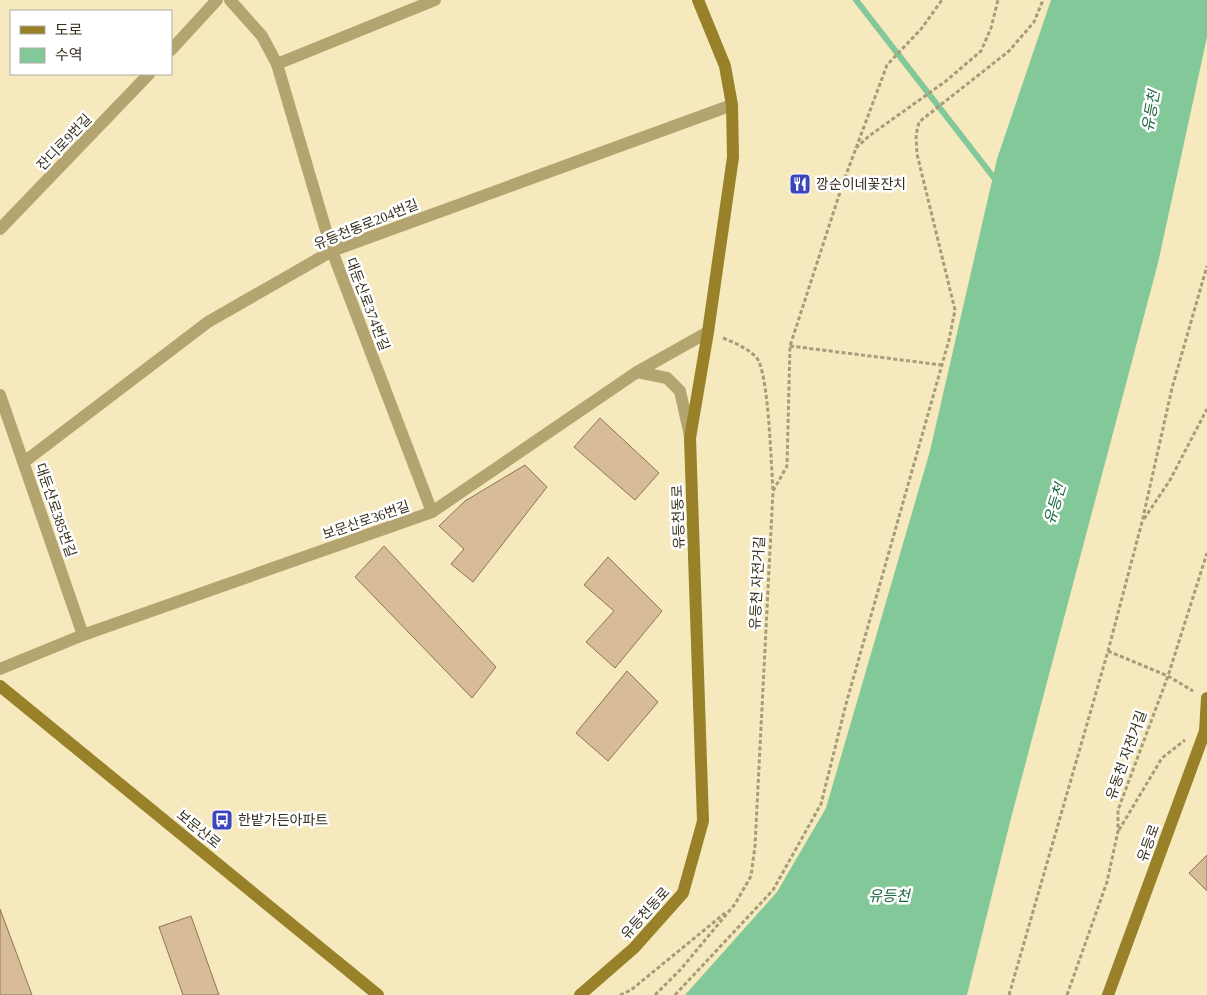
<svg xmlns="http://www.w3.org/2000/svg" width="1207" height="995" font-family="'Times New Roman','Noto Sans KR',serif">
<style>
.water{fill:#82c898}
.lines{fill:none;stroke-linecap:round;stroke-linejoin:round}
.stream{stroke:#82c898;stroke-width:6}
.building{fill:#d8bb97;stroke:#8f7452}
.path{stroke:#a69c7b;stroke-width:3;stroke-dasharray:4 2.5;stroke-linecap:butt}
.street{stroke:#b3a470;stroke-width:12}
.secondary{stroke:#988129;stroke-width:12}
.labels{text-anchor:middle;stroke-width:5;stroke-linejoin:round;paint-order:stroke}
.street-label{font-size:14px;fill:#35301e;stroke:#fff}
.poi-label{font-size:14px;fill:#35301e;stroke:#fff;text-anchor:start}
.water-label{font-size:15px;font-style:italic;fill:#18663a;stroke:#fff}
</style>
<rect width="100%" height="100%" fill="#f6e9bd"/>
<polygon class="water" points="1051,0 1207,0 1207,37 1158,263 1010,822 967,995 685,995 777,892 826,808 930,451 997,159"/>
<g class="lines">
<polyline class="stream" points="856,0 998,183"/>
</g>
<g class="building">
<polygon points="600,418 659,473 635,500 574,447"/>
<polygon points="525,465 547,487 473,582 451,564 464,549 439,526 465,501"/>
<polygon points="384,546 496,667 472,698 355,577"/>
<polygon points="608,557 662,611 615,668 586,642 614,611 584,585"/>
<polygon points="627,671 658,702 608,761 576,733"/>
<polygon points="1207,855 1207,891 1189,873"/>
<polygon points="0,909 32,995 0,995"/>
<polygon points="191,916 219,995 183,995 159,927"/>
</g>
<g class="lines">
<g class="path">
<polyline points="856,148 869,136 946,81 981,51 991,28 998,0"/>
<path d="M723,338C735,343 747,348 756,357C769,370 771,467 773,490"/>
<polyline points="790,346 942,365"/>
<polyline points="1144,519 1170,480 1207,409"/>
<polyline points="1108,651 1168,676 1193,691"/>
<polyline points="1119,830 1162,758 1185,740"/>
<polyline points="620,995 631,990 725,913"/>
<polyline points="655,995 681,969 735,904 751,876 755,846 773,491 787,466 790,346 843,183 887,65 921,29 942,0"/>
<polyline points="675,995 773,890 821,804 846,704 949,340 955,310 917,154 916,135 919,122 1009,51 1034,22 1043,0"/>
<polyline points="1009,995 1108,651 1142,522 1172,388 1207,266"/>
<polyline points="1067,995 1107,882 1118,831 1118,810 1168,676 1207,553"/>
</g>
<g class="street">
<polyline points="230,0 262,36 277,64 332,251 432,512"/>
<polyline points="171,50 217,0"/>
<polyline points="277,64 435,0"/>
<polyline points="0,229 149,74"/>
<polyline points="637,372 667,378 680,391 690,436"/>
<polyline points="0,395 83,635"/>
<polyline points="24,462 208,322 332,251 732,105"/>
<polyline points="0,669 83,635 432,512 637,372 708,332"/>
</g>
<g class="secondary">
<polyline points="0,686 378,995"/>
<polyline points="580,995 634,948 683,893 703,821 690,438 708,332 733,157 732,105 725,66 698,0"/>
<polyline points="1108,995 1205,731 1207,698"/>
</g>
</g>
<defs>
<g id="restaurant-square" transform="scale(1.125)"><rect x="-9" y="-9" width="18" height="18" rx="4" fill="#3c45b9" stroke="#fff"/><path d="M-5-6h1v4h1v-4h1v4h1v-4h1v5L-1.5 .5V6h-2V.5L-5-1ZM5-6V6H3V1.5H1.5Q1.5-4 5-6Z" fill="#fff"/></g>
<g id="bus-square" transform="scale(1.125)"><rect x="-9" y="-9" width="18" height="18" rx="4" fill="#3c45b9" stroke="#fff"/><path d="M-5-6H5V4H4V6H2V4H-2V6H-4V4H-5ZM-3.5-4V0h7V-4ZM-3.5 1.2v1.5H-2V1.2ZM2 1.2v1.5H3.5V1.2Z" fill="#fff"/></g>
</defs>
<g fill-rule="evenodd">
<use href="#restaurant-square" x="800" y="184"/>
<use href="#bus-square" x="222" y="820"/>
</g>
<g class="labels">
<g class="street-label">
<text transform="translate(64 142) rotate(-46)" y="5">잔디로9번길</text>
<text transform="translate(366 224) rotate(-22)" y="5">유등천동로204번길</text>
<text transform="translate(368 304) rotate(69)" y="5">대둔산로374번길</text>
<text transform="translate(56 510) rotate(71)" y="5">대둔산로385번길</text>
<text transform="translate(678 517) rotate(-92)" y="5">유등천동로</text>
<text transform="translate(366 520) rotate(-19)" y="5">보문산로36번길</text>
<text transform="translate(757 583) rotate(-87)" y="5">유등천 자전거길</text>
<text transform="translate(1126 755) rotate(-70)" y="5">유동천 자전거길</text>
<text transform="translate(199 829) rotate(39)" y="5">보문산로</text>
<text transform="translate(1148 843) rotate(-70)" y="5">유등로</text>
<text transform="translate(645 913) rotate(-48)" y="5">유등천동로</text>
</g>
<g class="poi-label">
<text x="816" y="189">깡순이네꽃잔치</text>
<text x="238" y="825">한밭가든아파트</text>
</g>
<g class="water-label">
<text transform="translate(1151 111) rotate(-80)" y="5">유등천</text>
<text transform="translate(1055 504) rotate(-73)" y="5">유등천</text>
<text x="889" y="901">유등천</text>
</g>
</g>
<rect x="10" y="10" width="162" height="65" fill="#ffffff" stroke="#aeaca5"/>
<rect x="20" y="26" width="25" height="8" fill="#988129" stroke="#aeaca5"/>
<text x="55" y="35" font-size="15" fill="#35301e">도로</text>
<rect x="20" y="48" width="25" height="15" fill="#82c898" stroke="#aeaca5"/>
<text x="55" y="60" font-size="15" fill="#35301e">수역</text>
</svg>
